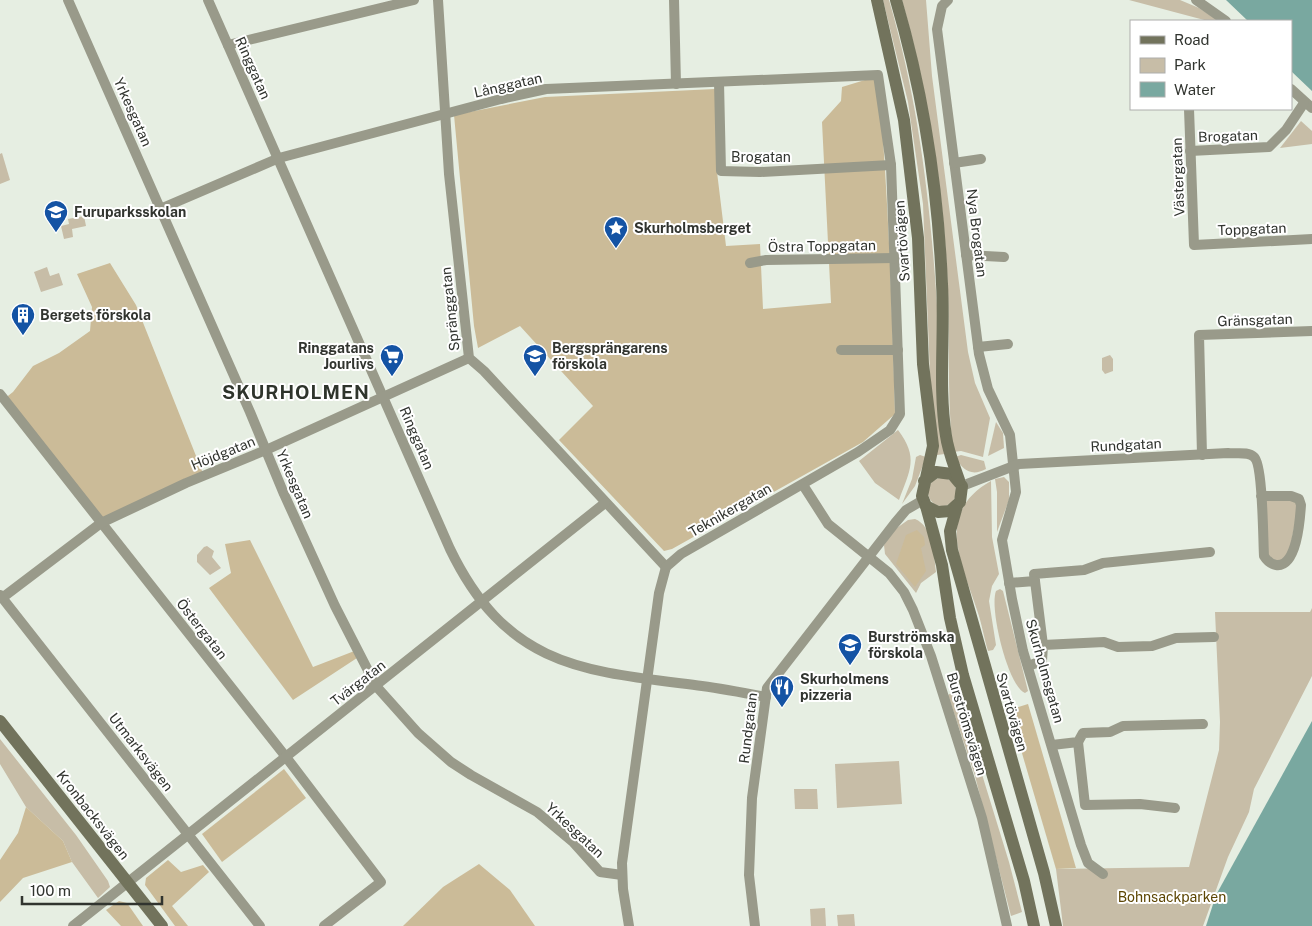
<svg xmlns="http://www.w3.org/2000/svg" width="1312" height="926" font-family="'Public Sans',sans-serif">
<style>
.green{fill:#c7bda7}
.forest{fill:#cbbb98}
.water{fill:#79a8a0}
.lines{fill:none;stroke-linecap:round;stroke-linejoin:round}
.street{stroke:#999a8a;stroke-width:10}
.secondary{stroke:#72735c;stroke-width:12}
.labels{text-anchor:middle;stroke-width:4;stroke-linejoin:round;paint-order:stroke}
.street-label{font-size:14px;fill:#31342f;stroke:#fff}
.poi-label{font-size:14px;font-weight:bold;fill:#31342f;stroke:#fff;text-anchor:start}
.park-label{font-size:14px;fill:#5d4604;stroke:#fff}
.district-label{font-size:19px;font-weight:bold;letter-spacing:1px;fill:#2e342b;stroke:#fff}
</style>
<rect width="100%" height="100%" fill="#e6eee2"/>
<g class="green">
<path d="M883,0H889C933,151 937,298 945,454L937,455L930,374L923,204L908,102Z"/>
<path d="M902,0H926L932,76L968,352L975,383L990,418L983,457L961,451L953,452C946,391 951,330 947,270C942,178 927,88 902,0Z"/>
<polygon points="1129,0 1180,0 1199,8 1219,21 1208,21"/>
<polygon points="1301,121 1312,131 1312,144 1280,148"/>
<polygon points="2,153 10,180 0,184 0,154"/>
<polygon points="84,216 86,226 72,229 73,237 64,239 61,226 69,224 68,219"/>
<polygon points="47,267 50,276 59,273 63,285 41,292 34,272"/>
<polygon points="1110,355 1113,359 1113,371 1105,374 1102,370 1102,358"/>
<polygon points="996,422 1003,433 1004,448 988,456"/>
<path d="M898,430C919,458 910,470 899,500L875,483L859,461Z"/>
<polygon points="920,455 926,457 915,486 902,504 912,479 916,457"/>
<path d="M961,455L984,461L986,469C971,477 963,470 955,457Z"/>
<polygon points="1004,477 1009,482 1009,500 997,532 997,492 995,479"/>
<circle cx="942" cy="492" r="14"/>
<path d="M991,481L992,537L999,574L992,586L989,601L996,645L993,650L988,651C984,638 982,624 977,610C962,564 934,513 991,481Z"/>
<polygon points="1261,496 1299,501 1288,560 1267,561"/>
<path d="M915,519C933,526 934,556 936,572L921,583L916,593L885,554L884,545L894,530L908,520Z"/>
<polygon points="207,546 214,551 212,557 221,568 210,575 197,562 197,555 204,547"/>
<path d="M1000,589L1003,591L1028,691L1025,693C1008,687 989,608 996,591Z"/>
<polygon points="1312,608 1312,676 1254,789 1249,812 1228,857 1203,926 1063,926 1056,869 1189,867 1219,750 1220,722 1215,612 1310,612"/>
<polygon points="956,690 1009,862 1022,912 1011,916 975,776 948,695"/>
<polygon points="0,739 76,835 108,881 110,887 98,898 72,862 63,841 26,807 0,764"/>
<polygon points="899,761 902,804 837,808 835,764"/>
<polygon points="794,789 817,789 818,809 795,809"/>
<polygon points="825,908 826,926 811,926 810,909"/>
<polygon points="854,914 855,926 838,926 837,915"/>
</g>
<g class="forest">
<path d="M878,76C888,189 892,301 895,414L863,442L672,549L664,551L559,440L593,406L520,326L478,348L474,326L454,115L545,97L715,89L717,172L726,246L760,244L763,309L831,303L822,122L841,101L842,87Z"/>
<polygon points="110,263 136,305 204,476 102,522 4,399 13,392 33,366 59,353 90,331 92,307 77,274"/>
<polygon points="917,530 924,537 925,545 921,548 926,571 915,587 896,564 906,535"/>
<polygon points="250,540 313,667 357,650 360,656 293,700 209,588 231,573 225,544"/>
<polygon points="1028,704 1076,868 1056,869 1014,726 1015,708"/>
<polygon points="284,769 306,798 222,862 202,834"/>
<polygon points="26,807 63,841 72,862 23,878 0,902 0,860 18,833"/>
<polygon points="168,860 181,872 203,865 209,872 172,906 188,926 175,926 145,885 146,878"/>
<polygon points="479,864 510,890 535,926 403,926 443,887"/>
<polygon points="119,901 127,903 143,926 121,926 106,910"/>
</g>
<g class="water">
<polygon points="1226,0 1312,0 1312,91 1291,71 1291,21 1248,21"/>
<polygon points="1312,721 1312,926 1206,926 1216,895"/>
</g>
<g class="lines">
<g class="street">
<polyline points="68,0 250,412 284,494 335,606 376,686 418,733 451,762 471,775 537,812 573,842 600,872 622,875"/>
<path d="M208,0L450,549C508,669 585,671 702,686C724,689 745,693 766,697"/>
<polyline points="438,0 449,174 469,358 484,371 666,567"/>
<polyline points="674,0 676,84"/>
<polyline points="948,0 942,6 937,29 979,354 988,389 1010,435 1016,492 1002,540 1012,599 1023,651 1081,845 1088,863 1103,874"/>
<polyline points="1196,0 1226,21"/>
<polyline points="228,45 414,0"/>
<polyline points="719,82 721,171 760,172 891,165"/>
<polyline points="1291,89 1312,108"/>
<polyline points="1189,109 1194,245 1312,239"/>
<polyline points="1190,151 1269,147 1286,130 1304,103"/>
<polyline points="954,163 981,159"/>
<polyline points="160,209 279,158 501,99 546,89 878,75 891,165 900,414 890,430 858,452 681,554 666,567 659,593 622,863 623,889 629,926"/>
<polyline points="966,255 1004,257"/>
<polyline points="750,263 766,260 895,258"/>
<polyline points="978,347 1008,344"/>
<polyline points="841,350 898,350"/>
<polyline points="0,394 286,757 381,882 324,926"/>
<polyline points="1202,455 1199,335 1312,331"/>
<polyline points="803,485 828,524 889,573 904,592 913,610 931,656 982,818 1007,926"/>
<path d="M962,486L1019,464L1228,453C1236,454 1248,451 1254,457C1263,464 1263,540 1264,556C1267,561 1270,564 1276,565C1297,568 1300,519 1301,505L1299,499L1291,496H1261"/>
<polyline points="1035,581 1034,574 1084,570 1103,563 1210,552"/>
<polyline points="1009,583 1035,581 1043,645"/>
<polyline points="0,595 260,926"/>
<polyline points="2,598 101,523 186,483 266,450 469,358"/>
<polyline points="1028,666 1042,661 1043,645 1104,642 1118,647 1152,646 1176,638 1214,637"/>
<polyline points="1078,742 1085,805 1140,804 1175,808"/>
<polyline points="1052,745 1078,742 1083,733 1110,732 1123,726 1203,724"/>
<polyline points="73,926 605,503"/>
<polyline points="755,926 749,875 752,798 767,688 895,523 906,510 923,500"/>
</g>
<g class="secondary">
<polyline points="877,0 904,120 918,238 923,364 933,446 922,496 926,506 938,512 950,511 960,502 962,486 952,474 936,472 924,481"/>
<path d="M896,0C923,92 938,188 942,284C945,334 938,387 946,436C948,451 954,465 959,480"/>
<polyline points="926,506 942,565 950,618 963,675 1024,881 1034,926"/>
<polyline points="957,506 950,531 952,550 1044,873 1056,926"/>
<polyline points="0,721 162,926"/>
</g>
</g>
<defs>
<g id="school-pin" transform="scale(1.25)"><path d="M0 17L-7.5 6A9.5 9.5 0 1 1 7.5 6Z" fill="#1453a4" stroke="#fff"/><path d="M0-5L7-2L0 1L-7-2ZM-4 1L0 2.5L4 1V4Q0 6-4 4Z" fill="#fff"/></g>
<g id="sight-pin" transform="scale(1.25)"><path d="M0 17L-7.5 6A9.5 9.5 0 1 1 7.5 6Z" fill="#1453a4" stroke="#fff"/><path d="M0-6L1.8-2.2L6-1.7L2.9 1.2L3.7 5.4L0 3.3L-3.7 5.4L-2.9 1.2L-6-1.7L-1.8-2.2Z" fill="#fff"/></g>
<g id="building-pin" transform="scale(1.25)"><path d="M0 17L-7.5 6A9.5 9.5 0 1 1 7.5 6Z" fill="#1453a4" stroke="#fff"/><path d="M-4-6H4V6H1V3H-1V6H-4ZM-2.5-4.3h1.7v1.8h-1.7ZM.8-4.3h1.7v1.8H.8ZM-2.5-1h1.7V.8h-1.7ZM.8-1h1.7V.8H.8Z" fill="#fff"/></g>
<g id="supermarket-pin" transform="scale(1.25)"><path d="M0 17L-7.5 6A9.5 9.5 0 1 1 7.5 6Z" fill="#1453a4" stroke="#fff"/><path d="M-6-5.5h2.5l.6 2H6L4.5 2H-2.5L-4.4-4H-6ZM-1.5 3.2a1.3 1.3 0 1 0 .1 0ZM3 3.2a1.3 1.3 0 1 0 .1 0Z" fill="#fff"/></g>
<g id="restaurant-pin" transform="scale(1.25)"><path d="M0 17L-7.5 6A9.5 9.5 0 1 1 7.5 6Z" fill="#1453a4" stroke="#fff"/><path d="M-5-6h1v4h1v-4h1v4h1v-4h1v5L-1.5 .5V6h-2V.5L-5-1ZM5-6V6H3V1.5H1.5Q1.5-4 5-6Z" fill="#fff"/></g>
</defs>
<g fill-rule="evenodd">
<use href="#school-pin" x="56" y="212"/>
<use href="#sight-pin" x="616" y="228"/>
<use href="#building-pin" x="23" y="315"/>
<use href="#supermarket-pin" x="392" y="356"/>
<use href="#school-pin" x="535" y="356"/>
<use href="#school-pin" x="850" y="645"/>
<use href="#restaurant-pin" x="782" y="687"/>
</g>
<g class="labels">
<g class="street-label">
<text transform="translate(253 68) rotate(66)" y="5">Ringgatan</text>
<text transform="translate(508 85) rotate(-13)" y="5">Långgatan</text>
<text transform="translate(133 112) rotate(66)" y="5">Yrkesgatan</text>
<text transform="translate(1228 136) rotate(-2)" y="5">Brogatan</text>
<text x="761" y="162">Brogatan</text>
<text transform="translate(1178 177) rotate(-92)" y="5">Västergatan</text>
<text transform="translate(1252 229) rotate(-2)" y="5">Toppgatan</text>
<text transform="translate(977 233) rotate(83)" y="5">Nya Brogatan</text>
<text transform="translate(902 241) rotate(-94)" y="5">Svartövägen</text>
<text transform="translate(822 246) rotate(-1)" y="5">Östra Toppgatan</text>
<text transform="translate(450 309) rotate(-96)" y="5">Spränggatan</text>
<text transform="translate(1255 320) rotate(-2)" y="5">Gränsgatan</text>
<text transform="translate(417 438) rotate(67)" y="5">Ringgatan</text>
<text transform="translate(1126 445) rotate(-3)" y="5">Rundgatan</text>
<text transform="translate(223 453) rotate(-22)" y="5">Höjdgatan</text>
<text transform="translate(295 484) rotate(67)" y="5">Yrkesgatan</text>
<text transform="translate(730 510) rotate(-30)" y="5">Teknikergatan</text>
<text transform="translate(202 629) rotate(52)" y="5">Östergatan</text>
<text transform="translate(1045 671) rotate(74)" y="5">Skurholmsgatan</text>
<text transform="translate(358 683) rotate(-38)" y="5">Tvärgatan</text>
<text transform="translate(1012 712) rotate(74)" y="5">Svartövägen</text>
<text transform="translate(967 724) rotate(73)" y="5">Burströmsvägen</text>
<text transform="translate(748 728) rotate(-83)" y="5">Rundgatan</text>
<text transform="translate(141 752) rotate(52)" y="5">Utmarksvägen</text>
<text transform="translate(93 815) rotate(52)" y="5">Kronbacksvägen</text>
<text transform="translate(575 830) rotate(43)" y="5">Yrkesgatan</text>
</g>
<g class="poi-label">
<text x="74" y="217">Furuparksskolan</text>
<text x="634" y="233">Skurholmsberget</text>
<text x="40" y="320">Bergets förskola</text>
<text x="374" y="353" text-anchor="end">Ringgatans<tspan x="374" dy="16">Jourlivs</tspan></text>
<text x="552" y="353">Bergsprängarens<tspan x="552" dy="16">förskola</tspan></text>
<text x="868" y="642">Burströmska<tspan x="868" dy="16">förskola</tspan></text>
<text x="800" y="684">Skurholmens<tspan x="800" dy="16">pizzeria</tspan></text>
</g>
<g class="park-label">
<text x="1172" y="902">Bohnsackparken</text>
</g>
<g class="district-label">
<text x="296" y="399">SKURHOLMEN</text>
</g>
</g>
<rect x="1130" y="20" width="162" height="90" fill="#ffffff" stroke="#adaeac"/>
<rect x="1140" y="36" width="25" height="8" fill="#72735c" stroke="#adaeac"/>
<text x="1174" y="45" font-size="15" fill="#31342f">Road</text>
<rect x="1140" y="58" width="25" height="15" fill="#c7bda7" stroke="#adaeac"/>
<text x="1174" y="70" font-size="15" fill="#31342f">Park</text>
<rect x="1140" y="82" width="25" height="15" fill="#79a8a0" stroke="#adaeac"/>
<text x="1174" y="95" font-size="15" fill="#31342f">Water</text>
<path d="M22 896v8h140v-8" fill="none" stroke="#31342f" stroke-width="2.5"/>
<text x="30" y="896" font-size="15" fill="#31342f" stroke="#ffffff" stroke-width="4" paint-order="stroke">100 m</text>
</svg>
